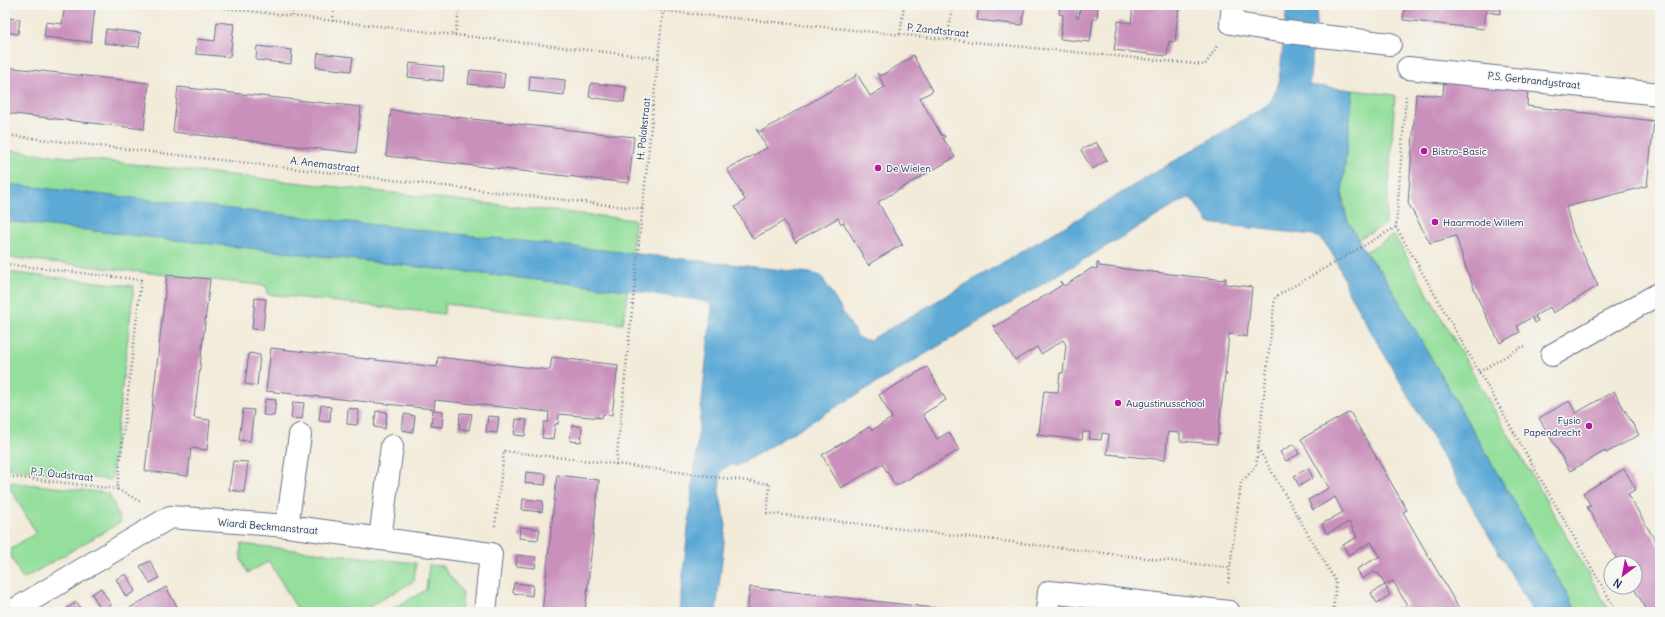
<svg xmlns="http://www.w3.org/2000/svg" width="1665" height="617" font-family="Delius,sans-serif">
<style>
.green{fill:#94df9c;stroke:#58877d}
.water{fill:#5ba9d5;stroke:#3b6c9a}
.building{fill:#c990bc}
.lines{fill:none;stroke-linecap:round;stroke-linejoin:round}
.minor-casing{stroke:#667189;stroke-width:24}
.path{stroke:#667189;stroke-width:2.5;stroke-dasharray:1 3;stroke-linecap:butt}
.minor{stroke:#fff;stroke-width:22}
.poi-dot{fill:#b5179e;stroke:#f6f6f2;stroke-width:1.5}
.labels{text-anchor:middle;stroke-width:3;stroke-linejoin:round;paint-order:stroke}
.street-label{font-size:10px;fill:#1b2f5e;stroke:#f6f6f2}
.poi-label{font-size:10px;fill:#1b2f5e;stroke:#f6f6f2;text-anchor:start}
</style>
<rect width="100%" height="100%" fill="#f6f6f2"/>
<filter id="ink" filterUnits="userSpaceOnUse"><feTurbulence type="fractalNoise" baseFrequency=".025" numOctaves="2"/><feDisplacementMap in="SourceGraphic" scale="8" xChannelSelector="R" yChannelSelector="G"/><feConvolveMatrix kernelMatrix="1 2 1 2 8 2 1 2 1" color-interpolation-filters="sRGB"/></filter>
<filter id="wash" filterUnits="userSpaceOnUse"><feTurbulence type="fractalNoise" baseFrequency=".012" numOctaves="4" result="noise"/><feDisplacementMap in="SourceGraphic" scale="16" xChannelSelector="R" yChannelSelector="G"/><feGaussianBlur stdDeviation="0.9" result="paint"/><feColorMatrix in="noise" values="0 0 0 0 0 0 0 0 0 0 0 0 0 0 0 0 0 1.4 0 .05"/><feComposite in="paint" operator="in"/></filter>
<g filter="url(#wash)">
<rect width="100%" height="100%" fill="#f2ebd9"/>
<g class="green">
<polygon points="1353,90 1395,95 1386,224 1358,239 1347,219 1342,192"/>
<polygon points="5,150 635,220 632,254 5,184"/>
<polygon points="5,221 628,290 623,324 445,304 444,314 267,294 267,286 5,257"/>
<polygon points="1394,235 1610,612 1577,612 1383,274 1365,252"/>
<polygon points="5,272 134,286 111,480 5,468"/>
<path d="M9,482L109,493L121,522L23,579C4,545 6,552 36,533L9,486Z"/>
<polygon points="241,544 416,563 414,581 360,612 299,612 269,561 248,573 241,559"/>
<polygon points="429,565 442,566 463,593 461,612 387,612 426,590"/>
</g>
<path class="water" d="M1287,5H1318L1309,85L1353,90L1342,192L1343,206L1347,219L1368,257L1383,274L1577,612H1533L1349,293C1343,277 1331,240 1313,235L1208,223L1192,199L1188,198L1184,200L737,466L730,465L721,470L719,492L726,525L716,612H679L712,307L710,303L698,300L628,290L5,221V184L810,273L821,276L823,279L857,336L864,340H870L1093,210L1269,104L1274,95L1279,83Z"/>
<g id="blocks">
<g class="building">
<polygon points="65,5 95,8 91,42 44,37 46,22 62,24"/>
<polygon points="851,5 879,5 878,9"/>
<polygon points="979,5 1025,5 1022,25 977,20"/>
<polygon points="1060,5 1078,5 1076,17 1079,17 1080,5 1098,5 1097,19 1093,19 1090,42 1060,39 1063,15 1059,14"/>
<polygon points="1133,5 1179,5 1175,42 1169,41 1167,56 1114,50 1118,21 1131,23"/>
<polygon points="1405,5 1501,5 1500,14 1486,12 1484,29 1403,20"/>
<polygon points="5,18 20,19 18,34 5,32"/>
<polygon points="217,22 234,24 230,57 196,54 197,39 215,41"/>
<polygon points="106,29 141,33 139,47 104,43"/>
<polygon points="257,46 292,50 291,64 256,60"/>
<polygon points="318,53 353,57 351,71 316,67"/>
<polygon points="913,55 933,91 920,98 942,136 944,135 945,137 943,138 955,157 878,202 903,246 901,245 869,264 870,265 869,266 843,222 841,224 838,218 797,241 796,243 784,221 753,239 735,207 745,200 727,169 767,148 756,129 760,132 856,76 855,75 857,74 870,96 885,87 877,73 881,76 912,57 911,56"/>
<polygon points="410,63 444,67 443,81 408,77"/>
<polygon points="5,67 149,83 144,129 5,113"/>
<polygon points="470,70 505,73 503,88 468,84"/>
<polygon points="530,76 565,80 564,95 529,91"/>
<polygon points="1444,79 1528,88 1527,106 1654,121 1647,186 1566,207 1573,233 1598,286 1553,313 1550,307 1535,316 1538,321 1535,323 1532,317 1517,326 1520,332 1500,343 1482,308 1467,271 1456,236 1430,243 1408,203 1416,94 1443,96"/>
<polygon points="591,83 626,87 624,102 589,97"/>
<polygon points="178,87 361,107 356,153 173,132"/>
<polygon points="391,110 634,137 629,183 386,156"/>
<polygon points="1096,142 1107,160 1092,169 1081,150"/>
<polygon points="1097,263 1099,263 1099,266 1224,280 1224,278 1226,278 1225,284 1252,287 1247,337 1229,334 1225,374 1227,374 1227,375 1225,375 1218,434 1220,434 1220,435 1218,435 1217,444 1180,441 1180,433 1168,432 1165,460 1107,454 1109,434 1102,433 1101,440 1089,439 1090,432 1083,432 1082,440 1037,435 1037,433 1039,433 1044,391 1058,392 1060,373 1063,373 1066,345 1063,340 1041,354 1037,347 1015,360 993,326 994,325 995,327 1062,285 1060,281 1064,286 1092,268 1097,269"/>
<polygon points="167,275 210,279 194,418 210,420 207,450 191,448 188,476 145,471"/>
<polygon points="255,298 266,299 263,330 252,329"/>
<polygon points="271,348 437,367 438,357 550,370 552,357 618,365 612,415 603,414 602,418 559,414 558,424 555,424 553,439 542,438 544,422 548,422 549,412 435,400 434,410 443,411 442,427 431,426 433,409 266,391"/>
<polygon points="249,353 260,355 257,386 245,384"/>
<polygon points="927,367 946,400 923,414 937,439 949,432 959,450 896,486 882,464 841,488 822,455 869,427 872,430 892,418 879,395"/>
<polygon points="1614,391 1639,435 1606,453 1605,451 1570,471 1539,418 1569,401 1576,413"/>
<polygon points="265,399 276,400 274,416 263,415"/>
<polygon points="293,402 304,403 302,419 291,418"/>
<polygon points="321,405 331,407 330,422 319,421"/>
<polygon points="348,408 359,410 357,425 347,424"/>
<polygon points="243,409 254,410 250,441 239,440"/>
<polygon points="376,411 387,412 385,429 374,427"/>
<polygon points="1350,412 1407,510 1403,512 1461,612 1395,612 1407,605 1393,581 1385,585 1390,595 1377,603 1371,593 1385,585 1379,574 1373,572 1362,579 1357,569 1380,556 1371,542 1349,555 1343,545 1357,537 1349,522 1327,534 1322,524 1343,512 1335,497 1313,510 1308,500 1329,488 1301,439"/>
<polygon points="460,413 472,414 469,430 459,429"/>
<polygon points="404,414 415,416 413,432 402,430"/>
<polygon points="488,416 499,417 497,433 486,432"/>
<polygon points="516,419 527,420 525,436 514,435"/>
<polygon points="572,425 582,427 581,442 570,441"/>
<polygon points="1294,444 1299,454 1286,461 1280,452"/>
<polygon points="233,461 248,462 244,492 229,490"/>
<polygon points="1308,468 1313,478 1299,486 1294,476"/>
<polygon points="1624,469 1636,489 1628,494 1660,549 1660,612 1648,612 1633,587 1635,587 1635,563 1619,563 1587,507 1591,506 1583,493"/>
<polygon points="526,472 546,474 545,485 525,483"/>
<polygon points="557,475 599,480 585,612 542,612"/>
<polygon points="523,499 543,501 542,512 522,510"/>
<polygon points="520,527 540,529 538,540 519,538"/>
<polygon points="517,555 536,557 535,568 516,566"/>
<polygon points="150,561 159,578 150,583 140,566"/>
<polygon points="126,574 135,591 126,597 116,579"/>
<polygon points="514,583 533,585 532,596 513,593"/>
<polygon points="166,587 180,612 123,612 140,602"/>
<polygon points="750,587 962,611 962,612 747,612"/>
<polygon points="101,588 111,605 102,611 92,594"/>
<polygon points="77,602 83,612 70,612 67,608"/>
</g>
</g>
</g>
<g filter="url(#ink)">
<use href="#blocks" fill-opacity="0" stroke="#667189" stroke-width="1"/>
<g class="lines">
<g class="minor-casing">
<g id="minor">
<polyline points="1233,5 1231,23 1279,31 1390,44"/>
<polyline points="1408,68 1660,94"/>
<polyline points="1552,355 1660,293"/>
<polyline points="287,526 300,435"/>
<polyline points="380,539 392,446"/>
<polyline points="11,612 170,517 287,526 491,554 485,612"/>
<polyline points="1047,612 1049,592 1229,612"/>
</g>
</g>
<g class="path">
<polyline points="197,5 455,35 460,5"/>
<polyline points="621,5 663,11 1205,65 1217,46"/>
<polyline points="292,16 293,5"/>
<polyline points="333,21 334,5"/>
<polyline points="900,34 904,5"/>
<polyline points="455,35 659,58"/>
<polyline points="948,39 952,5"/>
<polyline points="5,135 643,209"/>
<polyline points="1396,227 1617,612"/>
<polyline points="5,264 141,280 117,489 141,502"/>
<polyline points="1479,372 1523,346 1526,347"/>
<polyline points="1258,448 1336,582 1333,612"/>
<polyline points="616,464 770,484 767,513 1230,568"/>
<polyline points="5,476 117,489"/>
<polyline points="495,526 504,451 616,464 663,11"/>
<polyline points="1228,583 1241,483 1256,466 1275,297 1396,227 1406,96"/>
</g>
<use href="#minor" class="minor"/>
</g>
</g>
<g class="poi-dot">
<circle cx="1424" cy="151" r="4"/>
<circle cx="878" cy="168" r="4"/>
<circle cx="1435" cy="222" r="4"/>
<circle cx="1118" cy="403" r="4"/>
<circle cx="1589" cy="426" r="4"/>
</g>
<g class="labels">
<g class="street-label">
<text transform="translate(938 30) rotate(6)" y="4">P. Zandtstraat</text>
<text transform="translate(1534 80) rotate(6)" y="4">P.S. Gerbrandystraat</text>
<text transform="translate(643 129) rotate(-84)" y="4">H. Polakstraat</text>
<text transform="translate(325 164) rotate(7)" y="4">A. Anemastraat</text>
<text transform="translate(62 474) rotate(6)" y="4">P.J. Oudstraat</text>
<text transform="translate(268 526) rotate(5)" y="4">Wiardi Beckmanstraat</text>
</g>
<g class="poi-label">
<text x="1432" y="155">Bistro-Basic</text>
<text x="886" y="172">De Wielen</text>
<text x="1443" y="226">Haarmode Willem</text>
<text x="1126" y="407">Augustinusschool</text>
<text x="1581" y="424" text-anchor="end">Fysio<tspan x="1581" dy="12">Papendrecht</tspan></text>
</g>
</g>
<rect width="1665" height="617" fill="none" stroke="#f6f6f2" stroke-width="20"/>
<g transform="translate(1623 575) rotate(212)"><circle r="19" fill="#f6f6f2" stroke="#9ea6b7"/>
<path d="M0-3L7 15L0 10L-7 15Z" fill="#b5179e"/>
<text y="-6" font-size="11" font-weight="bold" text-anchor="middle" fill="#1b2f5e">N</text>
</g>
</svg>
